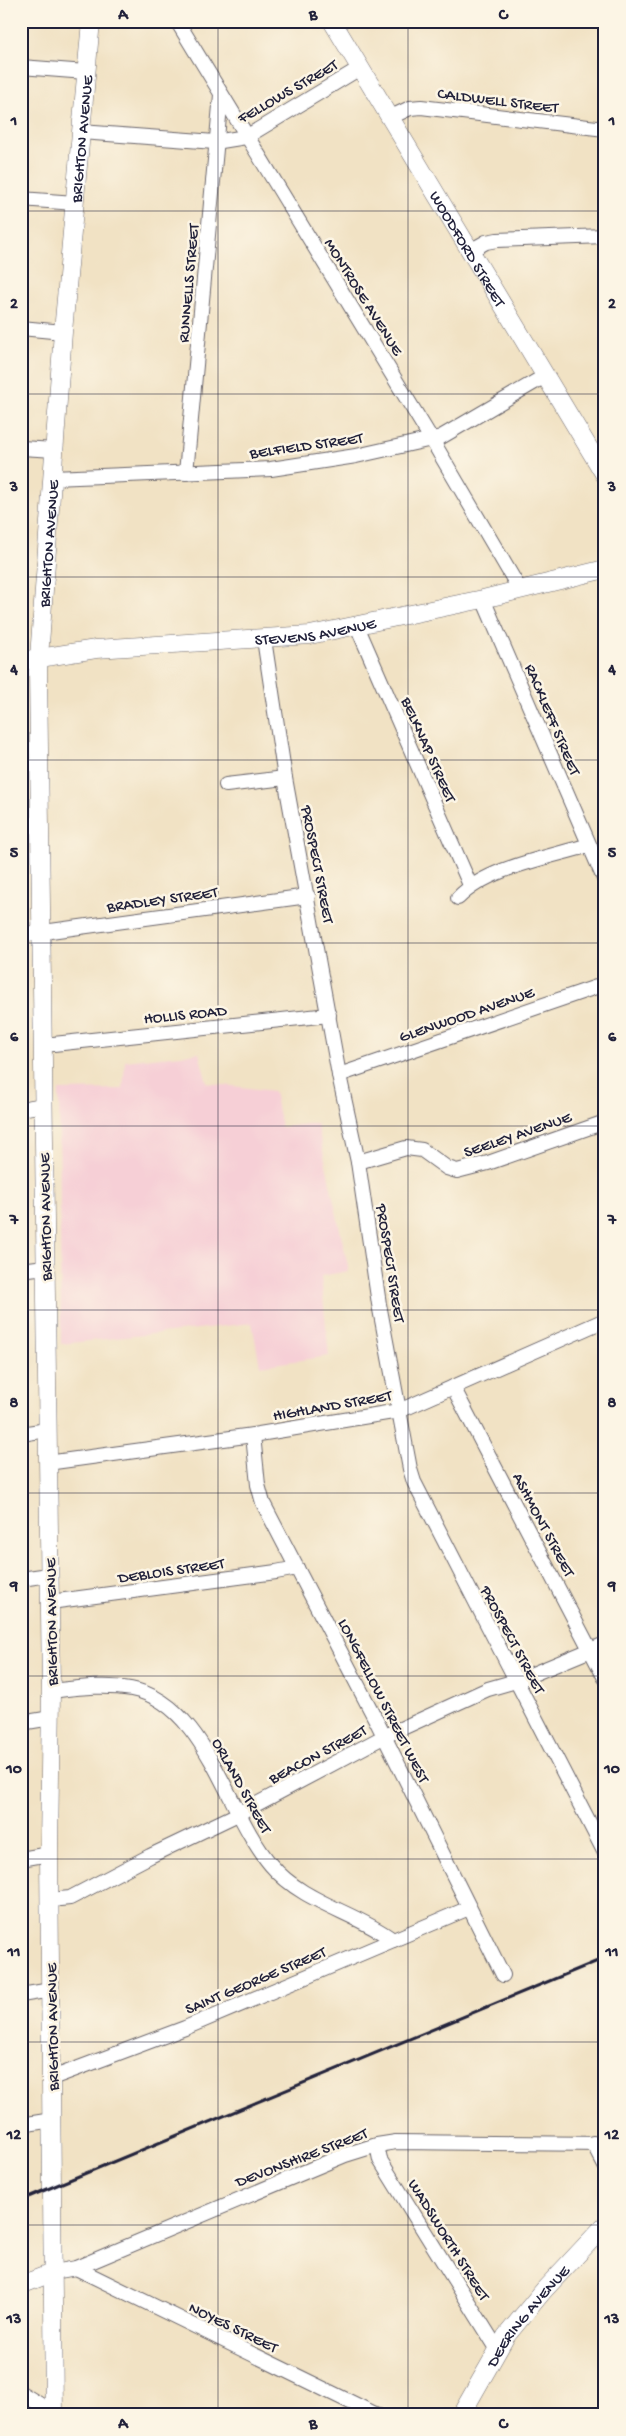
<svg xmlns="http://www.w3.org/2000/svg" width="626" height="2436" font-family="'Gochi Hand',sans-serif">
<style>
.built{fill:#f6cfd6}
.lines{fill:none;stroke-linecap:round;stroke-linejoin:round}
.minor-casing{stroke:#6a656b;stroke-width:16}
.major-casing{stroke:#6a656b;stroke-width:19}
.minor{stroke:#fff;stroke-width:14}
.major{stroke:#fff;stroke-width:18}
.rail{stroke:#22223b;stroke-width:3}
.grid{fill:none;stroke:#22223b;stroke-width:1;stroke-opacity:0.55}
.labels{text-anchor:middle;stroke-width:5;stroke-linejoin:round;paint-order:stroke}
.street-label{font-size:16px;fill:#22223b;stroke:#fcf5e5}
.neatline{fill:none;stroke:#22223b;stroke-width:2}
.grid-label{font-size:16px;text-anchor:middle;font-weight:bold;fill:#22223b}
</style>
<rect width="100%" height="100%" fill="#fcf5e5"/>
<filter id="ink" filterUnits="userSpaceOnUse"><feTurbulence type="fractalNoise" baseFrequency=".02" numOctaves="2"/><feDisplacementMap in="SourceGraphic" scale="10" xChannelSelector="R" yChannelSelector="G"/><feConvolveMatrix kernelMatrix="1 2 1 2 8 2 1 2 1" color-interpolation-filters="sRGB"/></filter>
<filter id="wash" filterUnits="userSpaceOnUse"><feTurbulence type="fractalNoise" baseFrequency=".0096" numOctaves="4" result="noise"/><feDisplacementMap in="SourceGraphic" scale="20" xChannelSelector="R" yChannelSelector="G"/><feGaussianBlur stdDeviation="1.12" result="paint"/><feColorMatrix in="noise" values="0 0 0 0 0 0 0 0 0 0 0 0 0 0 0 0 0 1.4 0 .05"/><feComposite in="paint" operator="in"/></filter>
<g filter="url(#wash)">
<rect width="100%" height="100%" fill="#f1e2c4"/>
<polygon class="built" points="199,1053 207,1083 274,1091 281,1127 317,1123 349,1271 321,1276 329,1356 260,1366 252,1323 61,1344 59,1090 123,1089 125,1061"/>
</g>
<g filter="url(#ink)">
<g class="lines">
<g class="minor-casing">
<g id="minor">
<polyline points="177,21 432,440 520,590"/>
<polyline points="21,67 86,72"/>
<polyline points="389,118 410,108 421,107 605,129"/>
<polyline points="81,132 215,142 246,137 360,68"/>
<polyline points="21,199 75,203"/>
<polyline points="470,251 486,242 497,240 605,236"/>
<polyline points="21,328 63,332"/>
<polyline points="21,448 55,450"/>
<polyline points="186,473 221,95"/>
<polyline points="53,478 271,469 356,456 441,437 545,376"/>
<polyline points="483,599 605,881"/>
<polyline points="357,626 470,885"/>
<polyline points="264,639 285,778 339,1075 358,1162 379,1304 410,1469 414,1482 605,1853"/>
<polyline points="226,785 285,778"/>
<path d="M458,898C488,867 548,858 589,845"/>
<polyline points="21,935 308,896"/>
<polyline points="44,1045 329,1015"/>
<polyline points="339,1075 605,984"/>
<polyline points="21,1109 43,1105"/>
<polyline points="358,1162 406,1148 422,1150 447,1168 457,1171 488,1163 605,1122"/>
<polyline points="21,1270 45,1267"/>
<polyline points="453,1387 605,1678"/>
<polyline points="21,1434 47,1430"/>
<polyline points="253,1435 258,1485 263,1503 377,1722 503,1975"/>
<polyline points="47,1463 253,1435 399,1411 605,1320"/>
<polyline points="21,1579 49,1575"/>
<polyline points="50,1602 276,1572 297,1568"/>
<path d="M51,1691C77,1688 105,1684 131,1689C206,1703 226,1812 271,1865C303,1903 354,1911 393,1940"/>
<polyline points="21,1723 51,1718"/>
<polyline points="21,1859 49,1854"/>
<polyline points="50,1900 70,1898 150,1856 238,1814 385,1736 488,1689 516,1681 605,1644"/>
<polyline points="21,1995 51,1990"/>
<polyline points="52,2078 185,2028 469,1908"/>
<polyline points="21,2125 52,2120"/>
<polyline points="593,2143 605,2166"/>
<polyline points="377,2145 380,2160 498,2350"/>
<polyline points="76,2268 377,2415"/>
<polyline points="54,2272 76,2268 345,2155 377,2145 396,2142 605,2144"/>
<polyline points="21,2393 57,2415"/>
</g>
</g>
<g class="major-casing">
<g id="major">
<path id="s1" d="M332,21L605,475"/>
<path id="s2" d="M21,661L96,649L310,635L483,599L605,569"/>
<polyline points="21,2285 54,2272"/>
<path id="s3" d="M54,2415L49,1854L51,1691L38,671L63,332L91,21"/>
<path id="s4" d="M461,2415L506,2336L544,2290L605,2225"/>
</g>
</g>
<use href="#minor" class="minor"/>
<use href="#major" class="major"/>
<polyline class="rail" points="21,2200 605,1958"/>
</g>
</g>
<path class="grid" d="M218,21V2415M408,21V2415M21,211H605M21,394H605M21,577H605M21,760H605M21,943H605M21,1126H605M21,1310H605M21,1493H605M21,1676H605M21,1859H605M21,2042H605M21,2225H605"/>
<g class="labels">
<g class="street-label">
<text transform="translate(287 90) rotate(-30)" y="6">FELLOWS STREET</text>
<text transform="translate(498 99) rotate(7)" y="6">CALDWELL STREET</text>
<text dy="6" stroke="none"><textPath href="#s3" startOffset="2278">BRIGHTON AVENUE</textPath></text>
<text dy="6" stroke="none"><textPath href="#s1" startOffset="265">WOODFORD STREET</textPath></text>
<text transform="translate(187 283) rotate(-85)" y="6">RUNNELLS STREET</text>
<text transform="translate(365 296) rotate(58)" y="6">MONTROSE AVENUE</text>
<text transform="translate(306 444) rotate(-8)" y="6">BELFIELD STREET</text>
<text dy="6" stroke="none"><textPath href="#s3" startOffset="1872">BRIGHTON AVENUE</textPath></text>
<text dy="6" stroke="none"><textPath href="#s2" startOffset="296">STEVENS AVENUE</textPath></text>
<text transform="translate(554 719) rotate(67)" y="6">RACKLEFF STREET</text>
<text transform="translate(430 749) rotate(66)" y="6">BELKNAP STREET</text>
<text transform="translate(319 864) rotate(79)" y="6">PROSPECT STREET</text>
<text transform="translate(162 898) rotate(-8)" y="6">BRADLEY STREET</text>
<text transform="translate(185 1013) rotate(-6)" y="6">HOLLIS ROAD</text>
<text transform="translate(466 1013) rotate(-19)" y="6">GLENWOOD AVENUE</text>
<text transform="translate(517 1133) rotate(-19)" y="6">SEELEY AVENUE</text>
<text transform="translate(44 1217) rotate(-91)" y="6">BRIGHTON AVENUE</text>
<text transform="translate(392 1263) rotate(81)" y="6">PROSPECT STREET</text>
<text transform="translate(332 1404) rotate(-10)" y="6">HIGHLAND STREET</text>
<text transform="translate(545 1524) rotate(62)" y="6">ASHMONT STREET</text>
<text transform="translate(171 1569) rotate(-8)" y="6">DEBLOIS STREET</text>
<text transform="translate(50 1622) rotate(-91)" y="6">BRIGHTON AVENUE</text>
<text transform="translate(514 1639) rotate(62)" y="6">PROSPECT STREET</text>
<text transform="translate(385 1700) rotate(63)" y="6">LONGFELLOW STREET WEST</text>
<text transform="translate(317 1753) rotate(-28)" y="6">BEACON STREET</text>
<text transform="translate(243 1785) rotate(61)" y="6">ORLAND STREET</text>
<text transform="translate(255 1979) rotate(-23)" y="6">SAINT GEORGE STREET</text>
<text transform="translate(51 2027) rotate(-91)" y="6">BRIGHTON AVENUE</text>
<text transform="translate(301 2156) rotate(-21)" y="6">DEVONSHIRE STREET</text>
<text transform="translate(450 2239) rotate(58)" y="6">WADSWORTH STREET</text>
<text dy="6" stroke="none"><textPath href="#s4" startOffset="120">DEERING AVENUE</textPath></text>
<text transform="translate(234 2326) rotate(26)" y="6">NOYES STREET</text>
</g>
</g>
<rect width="626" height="2436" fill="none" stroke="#fcf5e5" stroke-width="55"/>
<rect x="28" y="28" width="570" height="2380" class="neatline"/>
<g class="grid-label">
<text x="123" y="19">A</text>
<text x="313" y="19">B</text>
<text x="503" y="19">C</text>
<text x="14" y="125">1</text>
<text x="612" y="125">1</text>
<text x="14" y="308">2</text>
<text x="612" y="308">2</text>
<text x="14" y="491">3</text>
<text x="612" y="491">3</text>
<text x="14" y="674">4</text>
<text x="612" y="674">4</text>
<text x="14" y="857">5</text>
<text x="612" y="857">5</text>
<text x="14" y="1041">6</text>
<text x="612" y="1041">6</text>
<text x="14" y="1224">7</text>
<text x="612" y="1224">7</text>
<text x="14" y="1407">8</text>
<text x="612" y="1407">8</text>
<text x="14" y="1590">9</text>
<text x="612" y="1590">9</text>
<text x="14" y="1773">10</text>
<text x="612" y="1773">10</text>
<text x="14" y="1956">11</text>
<text x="612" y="1956">11</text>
<text x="14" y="2139">12</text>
<text x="612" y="2139">12</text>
<text x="14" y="2323">13</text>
<text x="612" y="2323">13</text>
<text x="123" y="2428">A</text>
<text x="313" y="2428">B</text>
<text x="503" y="2428">C</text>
</g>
</svg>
